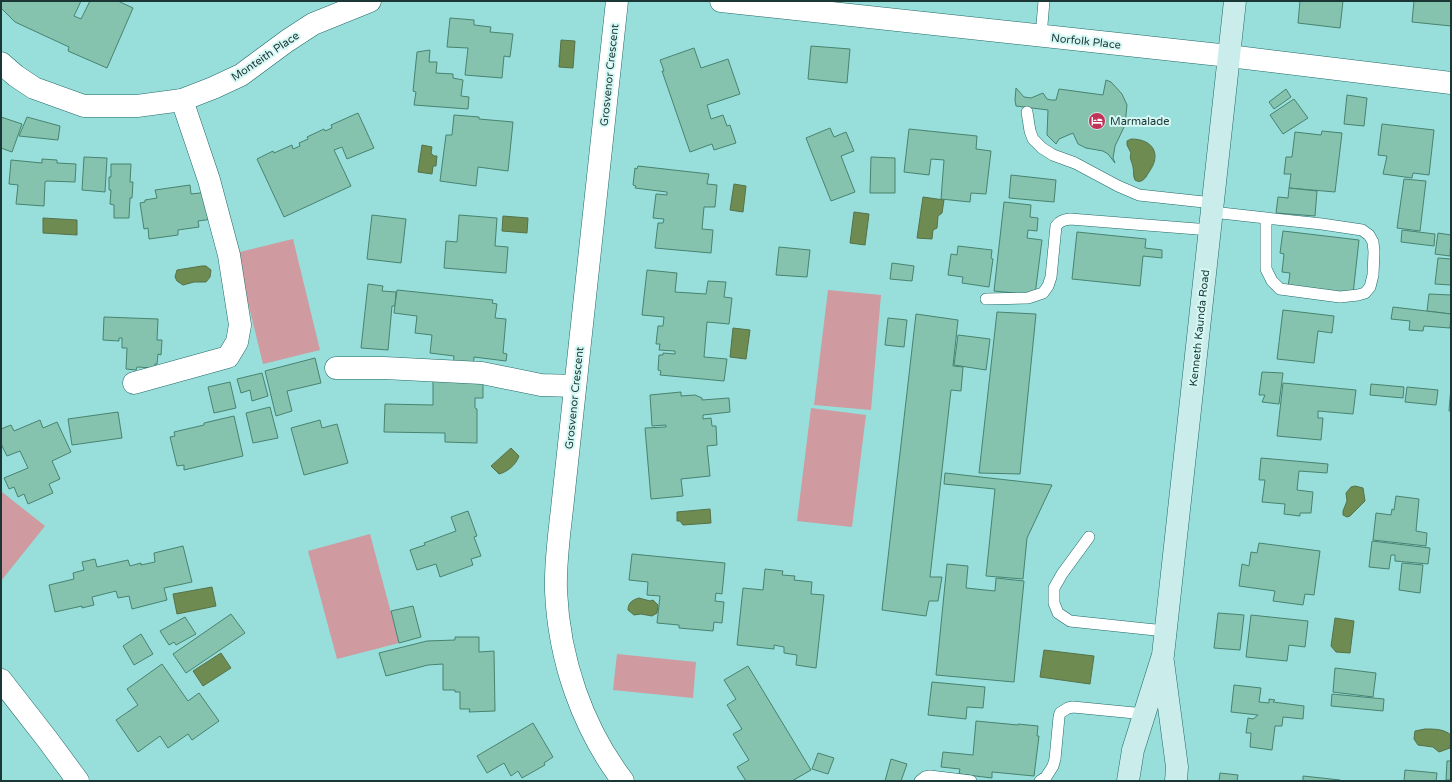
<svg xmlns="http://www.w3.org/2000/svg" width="1452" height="782" font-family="'Varela Round',sans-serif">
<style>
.green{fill:#cf9aa0}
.water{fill:#6e8c52;stroke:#557249}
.building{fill:#85c3ae;stroke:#478370}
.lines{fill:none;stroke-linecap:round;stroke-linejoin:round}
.lane-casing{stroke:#216a67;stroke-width:12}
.street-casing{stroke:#216a67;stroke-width:23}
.secondary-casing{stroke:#216a67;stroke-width:23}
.lane{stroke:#fff;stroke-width:11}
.street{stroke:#fff;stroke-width:22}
.secondary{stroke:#caeceb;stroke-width:22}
.labels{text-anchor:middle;stroke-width:4;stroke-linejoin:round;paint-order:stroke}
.street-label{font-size:11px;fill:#1a3735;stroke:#d6f8f5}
.poi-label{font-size:11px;fill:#1a3735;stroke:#d6f8f5;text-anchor:start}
</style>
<rect width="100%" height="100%" fill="#98deda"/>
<g class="green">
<polygon points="293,239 320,350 263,364 236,253"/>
<polygon points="828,290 881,295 871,410 814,405"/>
<polygon points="811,408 866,415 852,527 797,521"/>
<polygon points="2,492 45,526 1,581 1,494"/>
<polygon points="370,534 399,643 337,659 308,551"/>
<polygon points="617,654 696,662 693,698 613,690"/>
</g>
<g class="water">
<polygon points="561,40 575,41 573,68 559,67"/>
<path d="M1131,139C1153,139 1162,154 1149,172C1147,175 1145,180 1141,181C1138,182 1137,181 1135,180C1133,176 1134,172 1133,167C1132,161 1129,159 1131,153L1127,145V141Z"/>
<polygon points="422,145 432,147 431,153 434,156 437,156 436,166 433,166 432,174 418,172"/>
<polygon points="734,184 746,186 743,212 730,210"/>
<polygon points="923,197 944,200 942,213 938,216 937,228 933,230 932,239 917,238"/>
<polygon points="854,212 869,214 865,245 850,243"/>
<polygon points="503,216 528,218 527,233 502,231"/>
<polygon points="43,218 77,220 77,235 43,233"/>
<polygon points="202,266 206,266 211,270 210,277 206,282 194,282 183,285 177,281 175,277 177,270"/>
<polygon points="733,328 750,330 746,359 730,357"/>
<path d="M511,448L519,456C516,465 507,472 499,474L491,466Z"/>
<polygon points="1355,486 1363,488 1365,501 1350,516 1347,517 1343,515 1343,511 1347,501 1346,493 1351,487"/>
<polygon points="710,509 711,523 683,525 680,521 677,521 677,512"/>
<polygon points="212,587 216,606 177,614 173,594"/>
<path d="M639,598L650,601L653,600L658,605L657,613L652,616L641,614L634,615L628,610C628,603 632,600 639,598Z"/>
<polygon points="1335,618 1354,621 1350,653 1336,652 1331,646"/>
<polygon points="1044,650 1094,656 1090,684 1040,677"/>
<polygon points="221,653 231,668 203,686 193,671"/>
<path d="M1425,729C1435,729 1444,729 1451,735L1450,748L1439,752L1433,747L1418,745L1414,739L1415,731Z"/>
</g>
<g class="building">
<polygon points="1,1 81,1 74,16 81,19 90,1 118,1 133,8 107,68 68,51 69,47 15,22 1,8"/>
<polygon points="1300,1 1343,1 1340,28 1298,23"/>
<polygon points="1414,1 1451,1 1451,26 1412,22"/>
<polygon points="450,18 474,20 474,25 491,27 490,32 513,34 510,57 504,56 502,78 465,75 468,48 447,47"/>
<polygon points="811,46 850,49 847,83 808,79"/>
<polygon points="694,48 701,68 728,59 740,94 707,105 711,119 723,115 727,126 730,125 736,143 714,150 712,144 690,152 662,71 664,71 660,60"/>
<polygon points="430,50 429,62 437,62 436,73 453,74 453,78 463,80 461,96 469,97 468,109 414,105 416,92 413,91 417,52"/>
<polygon points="1106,80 1111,82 1122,94 1127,105 1125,125 1115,146 1113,158 1115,163 1108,154 1103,151 1086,148 1078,144 1073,133 1059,139 1056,144 1047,135 1048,110 1016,106 1015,100 1016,88 1024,97 1031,98 1043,93 1047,99 1051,100 1056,100 1059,89 1103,95"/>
<polygon points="1286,89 1291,97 1274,109 1269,102"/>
<polygon points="1347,95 1367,98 1364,126 1344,124"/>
<polygon points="1294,99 1308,118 1283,134 1270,115"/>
<polygon points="358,113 374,148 347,159 342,147 334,150 351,186 284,217 257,159 273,151 274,153 292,145 293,149 300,146 299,143 308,139 307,137 324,129 325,131 332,128 331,125"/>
<polygon points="454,115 479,117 479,119 513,122 508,171 478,167 476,186 440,181 446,135 452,135"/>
<polygon points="1,117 22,124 12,152 1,148"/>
<polygon points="27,117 60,126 58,140 19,136"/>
<polygon points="1382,124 1434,130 1429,175 1413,173 1412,178 1383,174 1387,156 1378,155"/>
<polygon points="830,128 834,137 846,132 854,151 841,156 855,192 831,201 806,138"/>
<polygon points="909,129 977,136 976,149 991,151 986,194 971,193 970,202 941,199 944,160 931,159 929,175 904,172"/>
<polygon points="1322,131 1342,133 1335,192 1289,188 1291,174 1284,174 1286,157 1292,157 1295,132 1321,135"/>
<polygon points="84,157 107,158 105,192 82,190"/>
<polygon points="871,157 895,158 895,193 870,193"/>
<polygon points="42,159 57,160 57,163 76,164 75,182 47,181 45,182 44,206 16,204 18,185 9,184 11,160 42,163"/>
<polygon points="111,164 131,164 130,182 133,182 132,198 130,198 129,218 114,218 114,205 110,204 111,190 109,190 109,177 111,177"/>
<polygon points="638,166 709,174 707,184 717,185 715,207 704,207 702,229 713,230 711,253 655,248 658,223 663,223 664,219 653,218 656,194 667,195 667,192 635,188 636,186 633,185 635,168 637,169"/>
<polygon points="1011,175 1056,180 1054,202 1009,198"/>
<polygon points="1404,179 1426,181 1420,231 1397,228"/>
<polygon points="190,185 191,194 209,192 213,219 198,221 199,227 178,230 178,235 149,239 148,228 144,229 140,203 145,202 145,200 157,198 155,190"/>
<polygon points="1289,188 1317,191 1315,216 1276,213 1278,197 1288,198"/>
<polygon points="1004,202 1031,205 1030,217 1038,218 1037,231 1028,230 1027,238 1042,240 1035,295 994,291"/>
<polygon points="372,215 406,219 401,263 367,259"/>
<polygon points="459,215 497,218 495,246 508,247 506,273 444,268 446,241 457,242"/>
<polygon points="1402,230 1435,234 1434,246 1401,242"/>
<polygon points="1283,231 1359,240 1353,294 1288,287 1290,273 1282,272 1284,254 1280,253"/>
<polygon points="1077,232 1146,239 1145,248 1162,250 1162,258 1143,256 1140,286 1072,279"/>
<polygon points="1438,233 1451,235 1450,256 1435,254"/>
<polygon points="958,246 992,250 991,258 993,259 989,287 962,283 963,277 948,275 951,254 957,255"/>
<polygon points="779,247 810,250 807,277 776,275"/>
<polygon points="1438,258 1451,259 1451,285 1435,284"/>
<polygon points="892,263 914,266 912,281 890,279"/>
<polygon points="647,270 677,273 675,292 706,294 708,281 726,282 724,297 732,298 729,324 707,322 704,357 727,359 724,381 660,375 661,371 658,370 659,355 663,355 663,353 675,354 675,351 659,350 660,344 656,344 658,326 663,326 664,317 642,315"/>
<polygon points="368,284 383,286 382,291 396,292 395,306 392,306 388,350 361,348"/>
<polygon points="397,290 493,300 492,303 497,304 495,318 506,319 503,353 507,354 506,361 474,357 473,369 453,367 454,356 430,353 432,335 415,333 417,316 394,313"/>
<polygon points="1429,294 1451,295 1451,314 1427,311"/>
<polygon points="1393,307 1451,314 1450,328 1424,326 1423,331 1409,330 1410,321 1391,319"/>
<polygon points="1283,310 1334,316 1332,333 1318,331 1314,363 1277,359"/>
<polygon points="997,312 1036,314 1020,474 979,473"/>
<polygon points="916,314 958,320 953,366 963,367 961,391 951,390 930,577 942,577 938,601 929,601 926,616 882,610"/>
<polygon points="104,317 158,319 157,340 162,340 161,355 158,354 157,364 155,364 155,368 137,367 136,370 126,369 127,348 122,348 122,338 119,338 119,341 103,340"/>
<polygon points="888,318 907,320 904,347 885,345"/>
<polygon points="958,335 990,339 986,370 954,365"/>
<polygon points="315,358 321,383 287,391 292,411 276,416 265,371"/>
<polygon points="1262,372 1283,373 1279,404 1262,402 1265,395 1259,395"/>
<polygon points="262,373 268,396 252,401 250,390 241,393 237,379"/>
<polygon points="433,377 483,380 483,398 475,398 475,408 477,409 477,443 445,442 445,433 384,432 385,404 433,405"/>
<polygon points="230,382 236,408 214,413 208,387"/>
<polygon points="1283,383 1356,390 1353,414 1318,411 1318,418 1323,418 1321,440 1277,436"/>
<polygon points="1371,384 1404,387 1403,398 1370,395"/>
<polygon points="1407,387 1438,390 1436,405 1405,402"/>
<polygon points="1451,387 1451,411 1449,411"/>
<polygon points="681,392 681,396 695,395 702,398 702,400 729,398 730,412 703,415 703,419 711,418 712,426 716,426 717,445 707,446 710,476 681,479 683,496 651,499 645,428 666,427 666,425 652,426 650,395"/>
<polygon points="270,407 278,438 253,443 246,413"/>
<polygon points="118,412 122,438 72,445 68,419"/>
<polygon points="234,416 243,456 184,470 184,465 177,466 170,437 175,436 174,432 204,425 204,423"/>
<polygon points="40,420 43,428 57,422 71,452 52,461 60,479 49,484 53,493 28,504 24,494 18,497 14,487 9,489 4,478 28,468 20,451 7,456 1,444 1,429 11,425 14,431"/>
<polygon points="320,420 322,428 337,424 348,463 304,475 291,428"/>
<polygon points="1261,458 1328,464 1327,473 1299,471 1297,490 1313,492 1311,513 1300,513 1300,516 1284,514 1285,504 1262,502 1265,480 1259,480"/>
<polygon points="945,473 1052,485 1027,538 1023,579 986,576 995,489 944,484"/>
<polygon points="1396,496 1419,499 1416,531 1427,533 1426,546 1373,540 1376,513 1391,515 1392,509 1394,510"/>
<polygon points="468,511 477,536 474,537 481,556 471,559 473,565 440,577 436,564 417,570 410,550 425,545 424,543 456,531 451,517"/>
<polygon points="1372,541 1430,548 1428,564 1395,561 1395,555 1391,555 1389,569 1369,567"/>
<polygon points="1259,543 1320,551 1314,595 1305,594 1303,605 1273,601 1275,591 1239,586 1242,564 1249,566 1251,552 1257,553"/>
<polygon points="183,546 192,582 164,588 167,600 132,609 129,596 118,598 116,591 92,597 94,605 82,608 82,606 55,612 49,585 74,579 73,573 84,570 82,562 95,559 97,567 128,560 130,566 141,563 141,565 155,562 154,553"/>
<polygon points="632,554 725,563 722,594 716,593 715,601 724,602 722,623 714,622 713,631 679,628 679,625 657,623 660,596 647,595 648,582 629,580"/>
<polygon points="1402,563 1423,565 1420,593 1399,590"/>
<polygon points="947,564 968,566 966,588 995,591 996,578 1024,581 1014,682 936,675"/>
<polygon points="765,569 783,571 782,575 795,576 794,580 812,582 811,594 824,595 816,668 796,665 797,655 784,653 784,647 774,645 774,649 737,645 743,588 763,590"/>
<polygon points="413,606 421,637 399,643 391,611"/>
<polygon points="1218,613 1244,615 1240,650 1214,648"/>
<polygon points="231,614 245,633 186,673 173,654"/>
<polygon points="1251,615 1308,621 1305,647 1289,645 1287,661 1246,657"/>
<polygon points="185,617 196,634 176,645 174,642 169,645 160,631"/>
<polygon points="141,634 153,654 134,665 123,646"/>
<polygon points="455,637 479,637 479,652 494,651 495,711 469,712 470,709 460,709 460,692 455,692 455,690 443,690 443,664 428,665 386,676 379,653 427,641 455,640"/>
<polygon points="162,664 188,701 199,693 219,721 192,740 188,734 168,748 160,736 138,752 116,720 138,705 127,689"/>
<polygon points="748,666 811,770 792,781 746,781 737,767 749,760 733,734 742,729 727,705 736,699 724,680"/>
<polygon points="1335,668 1376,673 1373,697 1333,692"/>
<polygon points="932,682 985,687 983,708 967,707 966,719 928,715"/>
<polygon points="1234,685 1261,688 1259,702 1269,703 1269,699 1275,700 1273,702 1304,706 1303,719 1283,717 1282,726 1275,726 1272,750 1250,747 1251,733 1246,733 1248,718 1253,719 1258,715 1231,712"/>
<polygon points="1332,694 1384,699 1383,711 1331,706"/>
<polygon points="976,721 1018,725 1018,724 1038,726 1037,736 1039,736 1034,776 992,772 992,778 959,774 960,769 941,767 943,752 973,755"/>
<polygon points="533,723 553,757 544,763 545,765 522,778 518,771 511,776 504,763 487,773 477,756"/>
<polygon points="818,753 834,758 828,774 812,769"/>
<polygon points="891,759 907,764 901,781 885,781"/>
<polygon points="1447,761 1451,761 1451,780 1446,780"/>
<polygon points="1405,770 1437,773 1436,781 1404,781"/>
<polygon points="1220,773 1238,775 1237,781 1219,781"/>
<polygon points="1303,776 1340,780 1340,781 1303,781"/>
</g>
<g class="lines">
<g class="lane-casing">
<g id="lane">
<polyline points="1041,36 1044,1"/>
<polyline points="1027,112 1030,131 1033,139 1042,148 1053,155 1075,163 1118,186 1139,195 1213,203"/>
<polyline points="1212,212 1266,218 1322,224 1362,230 1369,235 1373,242 1374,252 1373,275 1370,287 1365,293 1358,295 1340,297 1280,289 1272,281 1266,269 1266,218"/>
<path d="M986,299L1028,298L1043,293L1048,286L1051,277L1056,226C1060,221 1063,220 1070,219L1210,230"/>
<polyline points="1089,537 1062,574 1054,588 1054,603 1058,613 1070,621 1165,631"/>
<polyline points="920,781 925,777 930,776 971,781"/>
<polyline points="1040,781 1046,777 1053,766 1055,759 1059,717 1060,713 1068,708 1073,707 1145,714"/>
</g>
</g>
<g class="street-casing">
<g id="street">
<path d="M617,1L562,509C559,536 555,564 556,591C559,659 582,727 623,781"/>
<polyline points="721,1 1229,56 1451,83"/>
<polyline points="1,63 16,76 34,88 84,106 137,106 182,100 213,88 241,75 287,41 313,24 370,1"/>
<polyline points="336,368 384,368 482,373 541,385 575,386"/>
<polyline points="134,383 228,357 237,342 240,325 229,255 209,180 182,100"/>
<polyline points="1,680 47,739 78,781"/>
</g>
</g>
<g class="secondary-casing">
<g id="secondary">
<polyline points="1163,662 1177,767 1176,781"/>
<polyline points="1128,781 1133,750 1163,655 1235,1"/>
</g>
</g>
<use href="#lane" class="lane"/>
<use href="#street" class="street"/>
<use href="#secondary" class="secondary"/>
</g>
<defs>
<g id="hotel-disc" transform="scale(0.9)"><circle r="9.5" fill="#c33357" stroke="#d6f8f5"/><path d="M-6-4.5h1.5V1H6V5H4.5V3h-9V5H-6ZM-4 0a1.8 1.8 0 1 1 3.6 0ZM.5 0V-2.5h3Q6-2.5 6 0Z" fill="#fff"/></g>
</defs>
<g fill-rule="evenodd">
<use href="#hotel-disc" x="1097" y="121"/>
</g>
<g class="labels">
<g class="street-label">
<text transform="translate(1086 41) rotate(6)" y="4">Norfolk Place</text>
<text transform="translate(265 56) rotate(-34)" y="4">Monteith Place</text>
<text transform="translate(609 75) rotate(-84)" y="4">Grosvenor Crescent</text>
<text transform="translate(1199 328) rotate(-84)" y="4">Kenneth Kaunda Road</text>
<text transform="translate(574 398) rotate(-84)" y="4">Grosvenor Crescent</text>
</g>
<g class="poi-label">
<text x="1110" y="125">Marmalade</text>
</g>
</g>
<rect width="1452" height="782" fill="none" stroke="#1a3735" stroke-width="4"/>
</svg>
